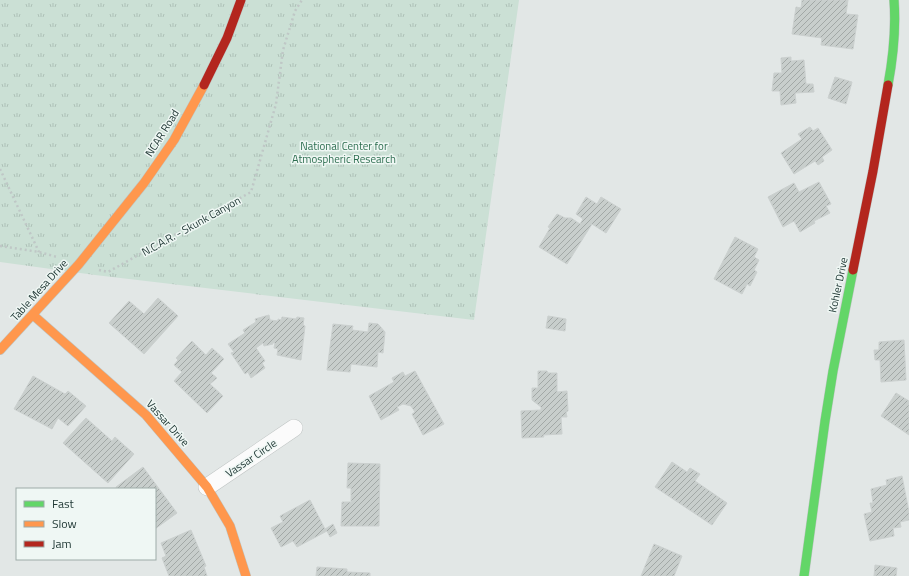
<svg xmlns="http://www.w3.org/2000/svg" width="909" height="576" font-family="'Titillium Web',sans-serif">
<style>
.park{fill:url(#park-tufts)}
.building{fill:url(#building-hatch);stroke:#cbd0cf}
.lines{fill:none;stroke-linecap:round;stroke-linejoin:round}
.street-casing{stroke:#bfc4c3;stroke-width:18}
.fast-casing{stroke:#bec5c3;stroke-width:10}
.slow-casing{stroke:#bec5c3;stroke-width:10}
.jam-casing{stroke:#bec5c3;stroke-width:10}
.path{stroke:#bfc7c6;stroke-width:2.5;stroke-dasharray:2 3;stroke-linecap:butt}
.street{stroke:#fbfbfb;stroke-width:17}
.fast{stroke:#63d668;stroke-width:9}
.slow{stroke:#ff974d;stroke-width:9}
.jam{stroke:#b3261e;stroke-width:9}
.labels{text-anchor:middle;stroke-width:3;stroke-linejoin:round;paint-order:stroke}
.street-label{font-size:11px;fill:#213936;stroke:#eff7f4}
.park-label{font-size:11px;fill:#2d6e50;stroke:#eff7f4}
</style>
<defs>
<pattern id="park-tufts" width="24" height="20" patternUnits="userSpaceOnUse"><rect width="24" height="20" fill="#cbe0d5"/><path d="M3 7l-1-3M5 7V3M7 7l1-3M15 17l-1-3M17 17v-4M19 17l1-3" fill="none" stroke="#aec1b7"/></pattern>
<pattern id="building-hatch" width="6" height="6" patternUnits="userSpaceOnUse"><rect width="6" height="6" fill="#c8cecc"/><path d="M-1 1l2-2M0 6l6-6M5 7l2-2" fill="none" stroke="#a2a8a6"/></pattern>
</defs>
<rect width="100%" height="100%" fill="#e2e7e6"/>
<polygon class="park" points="0,0 519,0 474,320 95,275 0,262"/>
<g class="building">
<polygon points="802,0 848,0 846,14 858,15 853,49 821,45 822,38 792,34 796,7 801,8"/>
<polygon points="791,57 791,61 804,60 806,84 813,84 814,92 795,93 796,103 781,105 780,91 772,91 774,73 782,73 781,58"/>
<polygon points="835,77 852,82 846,104 828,98"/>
<polygon points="810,127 813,131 818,128 832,150 822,157 824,161 818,165 815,161 794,174 781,153 802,139 798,134"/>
<polygon points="819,182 831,204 826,206 830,213 814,221 815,223 800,232 794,221 783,227 768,197 794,183 799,192"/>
<polygon points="586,197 597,204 601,197 621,209 606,233 592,224 567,264 539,247 550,228 548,227 557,214 565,218 571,218 580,224 583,219 576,214"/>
<polygon points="735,237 758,249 754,257 759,260 754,270 757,272 750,286 747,284 742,294 714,279"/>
<polygon points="158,298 178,316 144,354 109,323 129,301 144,314"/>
<polygon points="269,315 270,320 278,321 278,319 281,320 282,317 296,319 297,317 304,318 303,325 305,326 301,360 277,355 278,349 274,348 275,343 272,343 273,344 264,346 263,343 256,348 265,361 262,363 265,368 251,378 248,372 245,374 231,353 234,352 228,344 245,333 243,330 256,322 255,319"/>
<polygon points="548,316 566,319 565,331 546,328"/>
<polygon points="369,323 378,324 385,332 383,353 378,352 377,367 351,364 350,372 327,370 333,324 353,326 352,330 368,332"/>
<polygon points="904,340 906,380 881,382 880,360 875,360 874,350 879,350 879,342"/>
<polygon points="192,341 206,355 212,348 224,359 211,373 217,378 210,384 223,396 207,413 174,381 182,372 174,365 178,360 176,358"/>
<polygon points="415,371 444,424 423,435 412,414 415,412 411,406 403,404 397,407 399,410 381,420 369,396 394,382 392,378 403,372 405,376"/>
<polygon points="538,371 547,371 548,373 557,373 557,392 567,391 568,411 566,412 567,417 561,417 562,434 543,435 544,437 522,438 521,411 541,410 541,407 532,400 532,388 538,388"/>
<polygon points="33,376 65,394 68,391 86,406 68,426 58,418 52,429 14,409"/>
<polygon points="896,393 909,401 909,435 881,416"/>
<polygon points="86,418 112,441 115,437 134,454 108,483 63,443"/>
<polygon points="672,462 687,472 690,468 700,474 695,481 727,503 712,525 655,487"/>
<polygon points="348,463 380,464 379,526 341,526 342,502 351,502 351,488 347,488"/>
<polygon points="143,467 177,513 155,529 155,489 117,489 116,487"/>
<polygon points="902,476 909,512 909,520 900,522 901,527 893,528 894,536 870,541 864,514 872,512 870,503 873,503 871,489 887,485 886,480"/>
<polygon points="310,500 325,529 333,524 337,533 330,537 327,531 297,547 293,541 281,547 271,528 283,522 280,516"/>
<polygon points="191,530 206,566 204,567 207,576 169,576 162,558 166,556 161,543"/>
<polygon points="654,544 682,556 674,576 641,576"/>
<polygon points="875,565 897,568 896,576 874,576"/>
<polygon points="317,567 347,569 347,572 370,573 370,576 316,576"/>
</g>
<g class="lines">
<g class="street-casing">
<polyline id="street" points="207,487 294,428"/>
</g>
<g class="fast-casing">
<g id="fast">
<path d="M888,85C893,58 896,27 894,0"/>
<polyline points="804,576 825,421 833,371 853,270"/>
</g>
</g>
<g class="slow-casing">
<g id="slow">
<polyline points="33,315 146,415 207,487 230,526 246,576"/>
<polyline points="0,350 79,264 144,183 174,140 204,85"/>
</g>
</g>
<g class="jam-casing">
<g id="jam">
<polyline points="204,85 227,38 241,0"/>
<polyline points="853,270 873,171 888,85"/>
</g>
</g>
<g class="path">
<polyline points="0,169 39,252"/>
<polyline points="0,246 39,252 57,257"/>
<polyline points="99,270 108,272 251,192 276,104 283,50 295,11 302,0"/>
</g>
<use href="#street" class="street"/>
<use href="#fast" class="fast"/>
<use href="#slow" class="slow"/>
<use href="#jam" class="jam"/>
</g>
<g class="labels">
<g class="street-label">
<text transform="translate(162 133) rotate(-58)" y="4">NCAR Road</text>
<text transform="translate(191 226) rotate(-29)" y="4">N.C.A.R. - Skunk Canyon</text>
<text transform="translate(838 285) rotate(-78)" y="4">Kohler Drive</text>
<text transform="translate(39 290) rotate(-48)" y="4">Table Mesa Drive</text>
<text transform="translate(168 423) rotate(48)" y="4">Vassar Drive</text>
<text transform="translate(251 458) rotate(-34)" y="4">Vassar Circle</text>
</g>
<g class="park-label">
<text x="344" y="150">National Center for<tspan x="344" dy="13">Atmospheric Research</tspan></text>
</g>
</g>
<rect x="16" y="488" width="140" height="72" fill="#eff7f4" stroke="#9daba8"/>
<rect x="24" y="501" width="20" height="6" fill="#63d668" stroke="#9daba8"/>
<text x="52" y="508" font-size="12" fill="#213936">Fast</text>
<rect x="24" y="521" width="20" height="6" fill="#ff974d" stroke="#9daba8"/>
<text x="52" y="528" font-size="12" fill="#213936">Slow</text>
<rect x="24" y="541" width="20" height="6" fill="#b3261e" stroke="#9daba8"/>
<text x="52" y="548" font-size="12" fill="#213936">Jam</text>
</svg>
